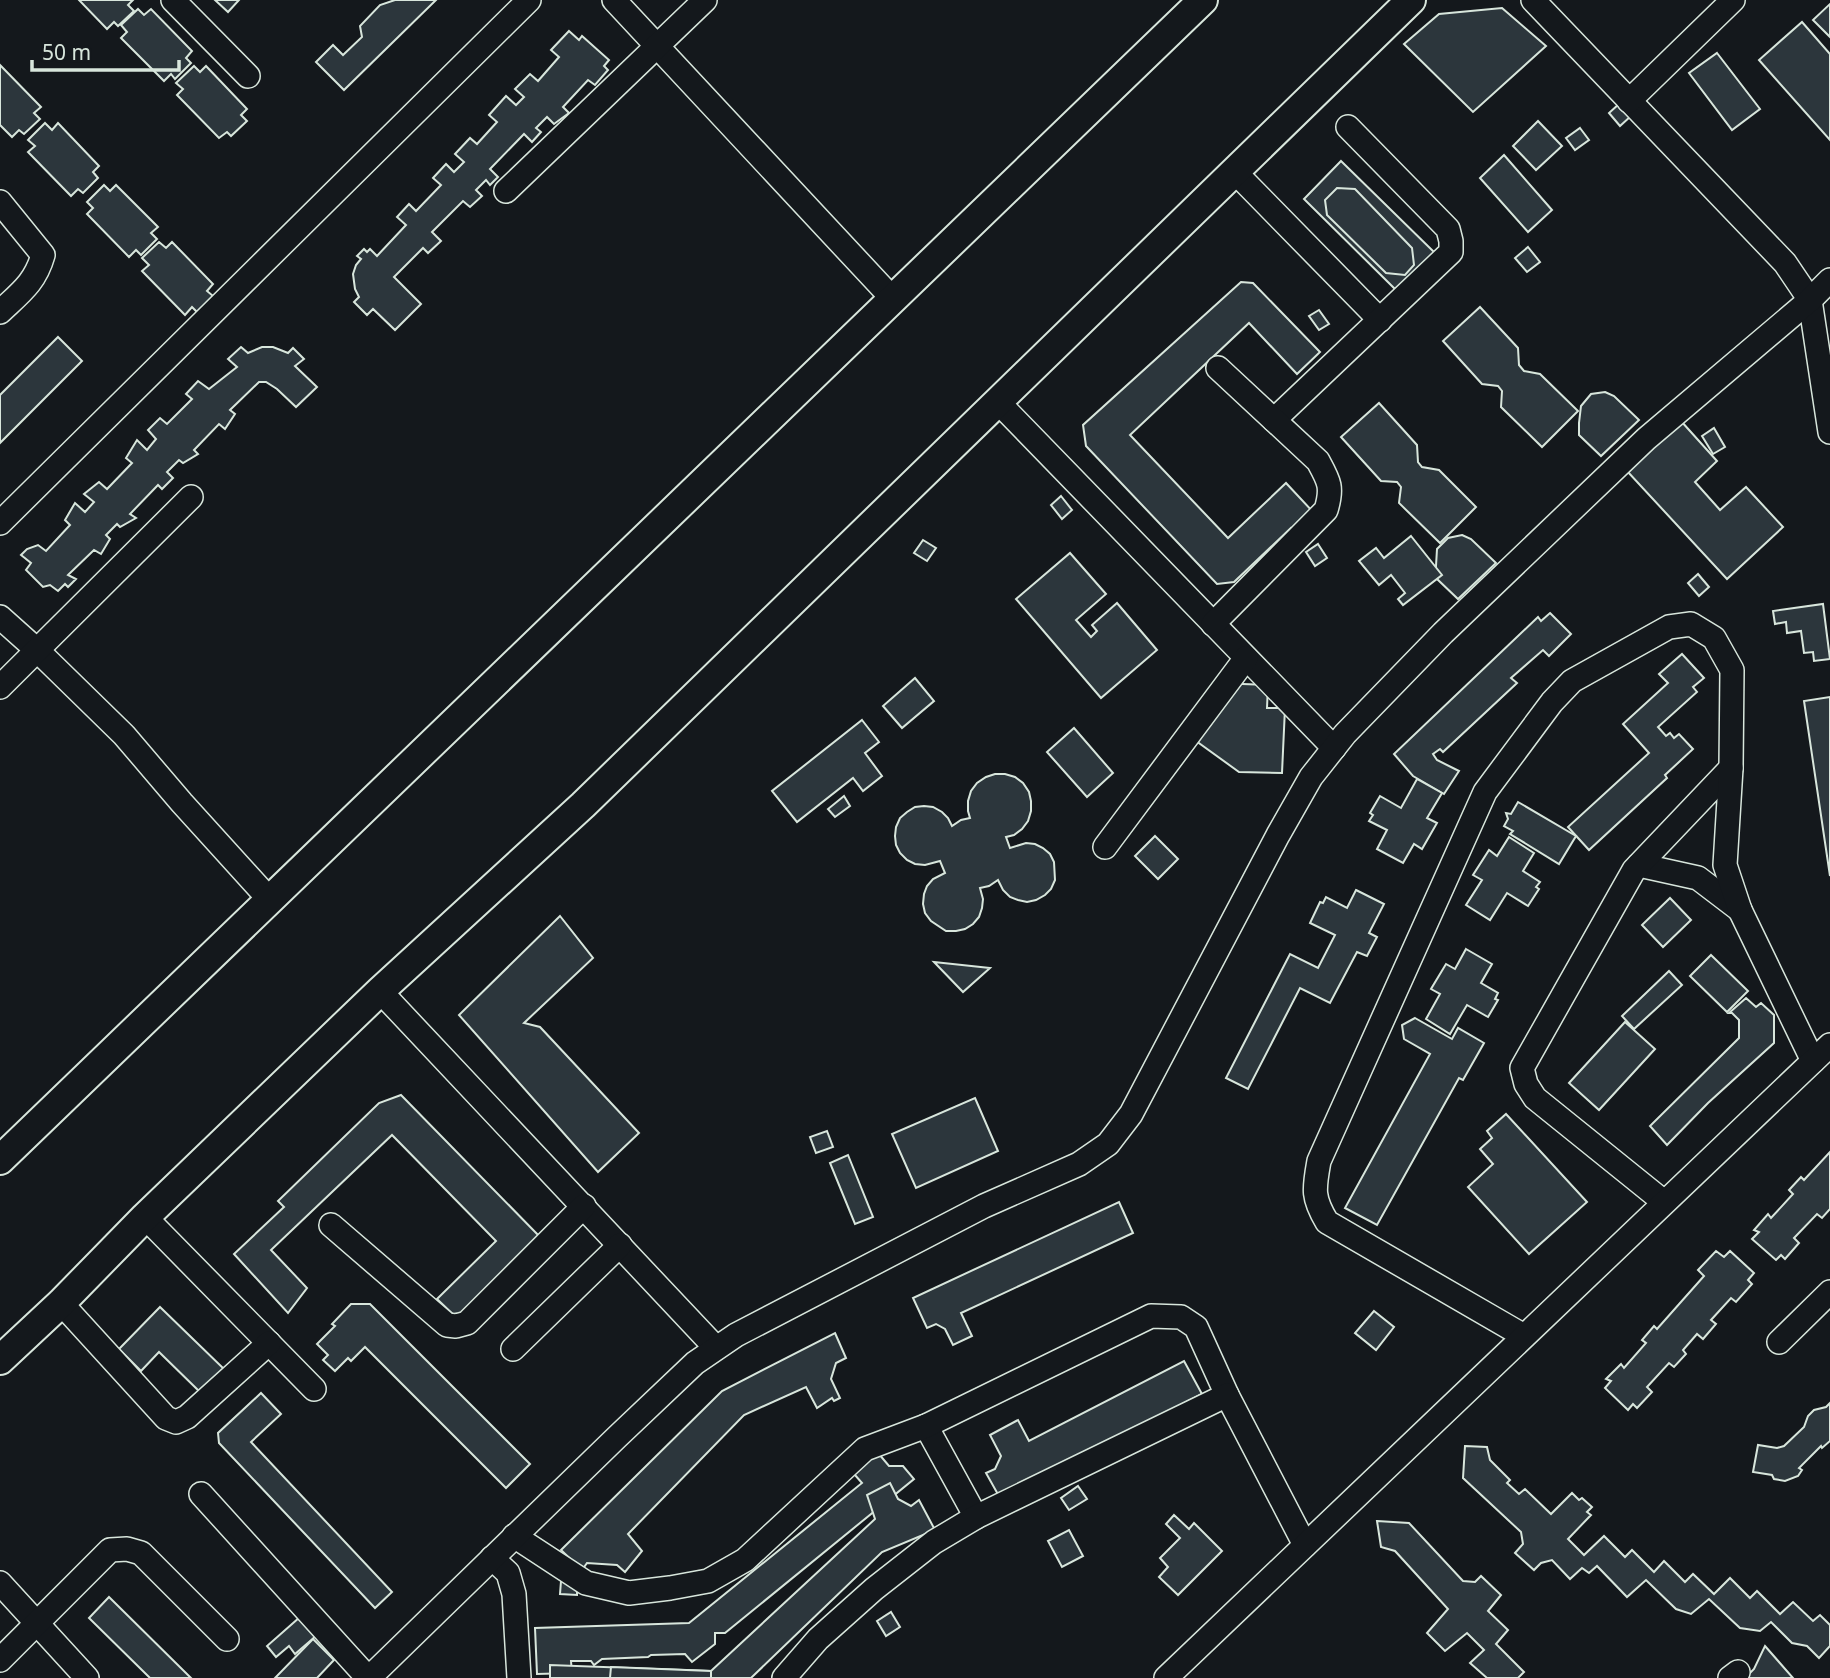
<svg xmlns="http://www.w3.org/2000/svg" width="1830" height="1678" font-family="'Noto Sans',sans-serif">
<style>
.building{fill:#2c363c;stroke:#d8e6dc;stroke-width:2}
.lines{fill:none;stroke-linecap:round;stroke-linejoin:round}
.minor-casing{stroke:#d8e6dc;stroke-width:26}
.major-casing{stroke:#d8e6dc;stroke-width:32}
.minor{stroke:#14181c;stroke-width:23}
.major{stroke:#14181c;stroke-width:28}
</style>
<rect width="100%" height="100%" fill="#14181c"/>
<g class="building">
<polygon points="79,0 133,0 128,5 134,11 118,26 114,22 107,29"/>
<polygon points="215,0 239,0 228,12"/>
<polygon points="395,0 436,0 344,90 316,62 333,45 343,55 362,37 360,26 380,5"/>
<polygon points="1830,4 1830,37 1813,20"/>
<polygon points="1502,8 1546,46 1473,112 1404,44 1439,14"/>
<polygon points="138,9 144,15 151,9 192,51 186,58 191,63 175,79 171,74 164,81 121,38 127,32 121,25"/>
<polygon points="1802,22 1830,54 1830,140 1759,60"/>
<polygon points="569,31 579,40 582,36 609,60 604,66 608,70 595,85 588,80 563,107 569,113 554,124 547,117 536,128 541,132 532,142 524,134 490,169 498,177 490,185 486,180 476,190 482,196 470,207 463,201 432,232 441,241 428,253 423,248 394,277 421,304 395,330 373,309 367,315 354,302 359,297 355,289 353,274 356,265 361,259 357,256 364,249 367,252 370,249 377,256 406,225 397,217 409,204 416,211 441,185 433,178 446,164 454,172 464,162 455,154 470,138 477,144 497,122 489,115 506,96 516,105 524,97 515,89 530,74 538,81 559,57 551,50"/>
<polygon points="1717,53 1760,109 1732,130 1689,73"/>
<polygon points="0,65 41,107 34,113 40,119 24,134 19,130 12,137 0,125"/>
<polygon points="194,66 200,72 206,66 247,109 241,115 247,121 231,136 227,132 219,138 177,95 183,89 176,83"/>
<polygon points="1619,104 1631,116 1620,126 1609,113"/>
<polygon points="1538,121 1562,146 1536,170 1513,146"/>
<polygon points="45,123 52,130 58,123 99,166 93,172 98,178 83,193 78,189 71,196 28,152 35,146 28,140"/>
<polygon points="1580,128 1589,140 1575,150 1566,138"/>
<polygon points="1504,155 1552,210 1528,232 1480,178"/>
<polygon points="1341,161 1435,253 1397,291 1304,199"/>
<polygon points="104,185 110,191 116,185 158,227 151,233 157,239 141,255 136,250 129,257 87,214 93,208 87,202"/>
<polygon points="1337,188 1355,189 1412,248 1414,265 1405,275 1386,273 1327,215 1325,200"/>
<polygon points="159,242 166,248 172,242 213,284 207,291 213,296 197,312 192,307 185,315 142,271 149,265 142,258"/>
<polygon points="1528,247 1540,262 1527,272 1515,258"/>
<polygon points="1241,282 1253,283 1320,352 1297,374 1249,323 1130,435 1228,538 1286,483 1314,513 1294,531 1291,528 1234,582 1217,584 1086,446 1083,425"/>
<polygon points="1480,307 1518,348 1519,365 1524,371 1540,374 1578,411 1542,447 1501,407 1502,391 1498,386 1482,384 1443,341"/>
<polygon points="1319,310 1329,324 1319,330 1309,316"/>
<polygon points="58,337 82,361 0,443 0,395"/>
<polygon points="241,347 248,353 262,347 273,347 288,353 293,348 304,359 295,366 317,387 296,407 277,389 266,382 259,382 230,410 235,414 225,429 219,424 194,450 198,454 183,463 179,460 167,472 173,478 162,489 158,485 130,514 136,518 120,527 117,524 106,535 110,539 101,554 94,550 68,575 76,579 68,587 65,584 58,591 50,585 43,587 26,570 31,563 21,555 27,549 38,545 46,551 70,525 65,520 75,503 85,512 94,502 84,494 99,482 107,489 132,463 126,458 137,440 147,450 156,439 148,430 160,418 167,424 192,399 186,394 198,381 209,389 237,367 228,359"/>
<polygon points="1605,392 1614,396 1639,420 1601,456 1579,435 1579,423 1581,406 1591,394"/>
<polygon points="1379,403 1417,445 1418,462 1422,467 1439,470 1476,507 1440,543 1399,503 1401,487 1397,482 1381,481 1341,437"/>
<polygon points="1681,421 1717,461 1695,482 1720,510 1746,487 1783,527 1727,579 1627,471"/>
<polygon points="1714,428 1725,447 1713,454 1702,436"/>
<polygon points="1061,496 1072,510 1062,519 1051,505"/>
<polygon points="1462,535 1471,539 1496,563 1458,599 1436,578 1436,566 1437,549 1448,538"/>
<polygon points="1411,536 1442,575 1403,605 1398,599 1405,593 1391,575 1379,585 1359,561 1376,548 1384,558"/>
<polygon points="923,540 936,548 927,561 914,553"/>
<polygon points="1318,544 1327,558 1315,566 1306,552"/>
<polygon points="1070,553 1106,594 1076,620 1091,637 1097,631 1092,625 1117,603 1157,650 1101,698 1016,599"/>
<polygon points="1698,574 1709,587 1699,596 1688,583"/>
<polygon points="1823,604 1830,659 1814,661 1813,652 1804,653 1801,631 1787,633 1786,622 1775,624 1773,611"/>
<polygon points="1550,613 1571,634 1549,656 1543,650 1511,678 1517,683 1443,752 1440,749 1433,754 1437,760 1459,771 1444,794 1413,776 1394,754 1538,617 1541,621"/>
<polygon points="1682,654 1704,678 1693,687 1697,692 1658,727 1666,736 1670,733 1674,738 1679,734 1693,749 1665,775 1667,778 1589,850 1568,827 1649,753 1623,724 1668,683 1659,674"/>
<polygon points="915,678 934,701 902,728 883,706"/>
<polygon points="1217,683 1268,685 1267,708 1285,708 1282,773 1239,772 1185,733"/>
<polygon points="1830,697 1830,876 1804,701"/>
<polygon points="862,720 879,742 865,753 882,776 863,791 853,778 797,822 772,791"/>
<polygon points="1074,728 1113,773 1087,797 1047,752"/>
<polygon points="995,774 1005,774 1015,777 1023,783 1029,792 1031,801 1031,811 1028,821 1022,829 1014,835 1006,837 1010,848 1026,843 1035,844 1043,848 1050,854 1054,862 1055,880 1051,889 1045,895 1036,900 1027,902 1018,900 1010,897 1003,890 998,880 989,886 980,888 983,899 982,908 979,917 973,924 965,929 956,931 946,931 931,921 925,913 923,904 924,894 927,886 933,879 945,873 940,861 925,865 915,864 907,860 900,853 896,845 895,836 896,827 900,818 907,812 915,807 924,806 933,807 942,812 948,818 952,826 961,820 970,818 968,811 968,801 971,791 977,783 986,777"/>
<polygon points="1417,779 1442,793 1427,818 1437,823 1422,849 1414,844 1403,863 1377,849 1387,830 1369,821 1373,815 1370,813 1380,796 1401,808"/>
<polygon points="844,796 850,806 835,817 828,809"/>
<polygon points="1518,802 1576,836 1559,864 1510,834 1513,831 1504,826 1508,819 1506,813 1511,814"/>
<polygon points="1155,836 1178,859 1158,879 1135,856"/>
<polygon points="1509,837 1534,853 1523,871 1540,882 1536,887 1539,889 1528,906 1507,893 1490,920 1466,905 1482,880 1473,875 1489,850 1497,856"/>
<polygon points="1356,890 1384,904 1369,933 1377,937 1367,956 1357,952 1330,1003 1300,988 1248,1089 1226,1078 1290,954 1318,968 1335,935 1310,923 1320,902 1323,903 1326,897 1347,908"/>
<polygon points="1670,898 1691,920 1663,947 1642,925"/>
<polygon points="560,916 593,958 524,1023 540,1027 639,1133 598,1172 459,1015"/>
<polygon points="1466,949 1492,964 1481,983 1498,993 1495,999 1498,1000 1488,1017 1467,1005 1450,1034 1426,1019 1440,994 1431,989 1446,964 1455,969"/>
<polygon points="1711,955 1748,991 1727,1012 1690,976"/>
<polygon points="934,962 990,968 963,992"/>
<polygon points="1669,971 1682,985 1634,1029 1622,1016"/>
<polygon points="1746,998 1756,1007 1761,1003 1774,1015 1774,1043 1708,1103 1667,1145 1650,1126 1739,1038 1739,1020 1732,1013 1729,1013"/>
<polygon points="1415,1018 1452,1039 1458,1028 1484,1043 1463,1080 1459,1078 1377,1225 1345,1208 1430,1054 1404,1039 1402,1025"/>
<polygon points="1625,1022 1655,1049 1599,1110 1569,1083"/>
<polygon points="401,1095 542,1239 459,1320 437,1299 496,1241 392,1135 271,1250 307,1288 288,1313 234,1254 284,1207 278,1201 379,1103"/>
<polygon points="975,1098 998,1151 916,1188 892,1134"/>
<polygon points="1506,1114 1587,1202 1529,1254 1468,1187 1493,1164 1480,1149 1492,1138 1487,1131"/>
<polygon points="827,1131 833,1147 816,1153 810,1137"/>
<polygon points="1830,1152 1830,1209 1822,1218 1817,1214 1794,1238 1799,1243 1785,1259 1781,1255 1776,1260 1752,1239 1759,1232 1754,1230 1768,1214 1771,1218 1793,1194 1789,1190 1801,1177 1804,1180"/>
<polygon points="848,1155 873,1217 855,1224 830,1163"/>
<polygon points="1119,1202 1133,1233 961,1313 972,1336 953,1345 945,1329 936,1324 927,1328 913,1298"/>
<polygon points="1716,1251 1724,1257 1730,1251 1754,1273 1748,1280 1752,1284 1736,1302 1731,1298 1711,1320 1716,1324 1703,1339 1697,1334 1683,1350 1686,1354 1674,1367 1669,1363 1647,1387 1652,1392 1637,1408 1633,1404 1628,1410 1605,1388 1611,1381 1606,1379 1621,1364 1624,1368 1646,1343 1642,1340 1654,1326 1657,1329 1704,1276 1698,1270"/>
<polygon points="351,1304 370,1304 530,1464 506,1488 365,1347 351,1361 348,1358 335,1371 323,1360 328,1355 317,1344 335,1326 332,1324"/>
<polygon points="160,1307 224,1369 201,1393 159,1352 141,1371 119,1349"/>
<polygon points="1374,1311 1394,1327 1376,1350 1355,1333"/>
<polygon points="835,1333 846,1358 836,1363 831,1379 840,1398 834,1401 832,1398 817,1408 806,1387 744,1415 628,1534 642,1551 625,1572 617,1565 587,1563 582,1570 561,1550 722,1391"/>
<polygon points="1184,1361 1202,1394 1000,1498 986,1473 995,1469 1001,1456 990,1435 1018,1420 1029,1441"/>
<polygon points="261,1393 281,1414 251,1442 392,1592 375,1608 219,1443 218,1433"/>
<polygon points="1830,1403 1830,1441 1822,1448 1821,1446 1799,1468 1802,1470 1798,1476 1785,1481 1774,1479 1772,1475 1753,1472 1758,1445 1777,1448 1784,1446 1804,1427 1808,1416 1814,1410 1826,1407"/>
<polygon points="1465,1446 1487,1447 1490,1460 1510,1480 1507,1483 1519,1494 1525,1489 1551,1514 1572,1493 1579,1500 1582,1498 1592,1507 1587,1512 1591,1515 1568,1539 1584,1555 1604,1536 1625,1557 1632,1550 1654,1572 1664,1561 1685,1582 1693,1574 1714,1594 1730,1578 1750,1598 1757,1591 1780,1614 1793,1602 1813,1621 1820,1615 1830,1625 1830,1646 1819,1658 1807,1646 1792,1643 1771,1622 1760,1631 1740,1628 1709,1599 1691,1614 1676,1609 1646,1580 1627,1597 1597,1566 1589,1573 1582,1568 1570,1579 1552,1560 1541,1563 1534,1570 1515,1553 1523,1544 1521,1532 1463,1478"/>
<polygon points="873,1447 889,1466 903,1466 914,1479 725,1633 715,1633 715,1644 692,1662 685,1654 651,1655 648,1657 602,1659 594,1665 591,1661 571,1661 572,1673 537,1674 535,1628 689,1623 862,1483 854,1474"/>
<polygon points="890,1483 898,1499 911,1506 919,1500 935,1530 882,1552 751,1678 550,1678 550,1665 711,1671 875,1519 867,1495"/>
<polygon points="1078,1486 1087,1499 1069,1510 1061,1498"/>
<polygon points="1174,1515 1189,1529 1194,1523 1222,1551 1178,1595 1159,1577 1168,1567 1160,1558 1180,1538 1166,1524"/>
<polygon points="1377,1521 1409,1523 1463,1581 1475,1582 1481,1576 1501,1595 1488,1611 1508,1630 1496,1644 1524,1672 1518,1678 1487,1678 1470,1663 1484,1650 1467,1633 1445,1651 1427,1633 1448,1609 1395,1551 1381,1547"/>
<polygon points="1069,1530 1083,1556 1062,1567 1048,1541"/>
<polygon points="561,1581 577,1582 577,1595 560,1594"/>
<polygon points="109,1597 191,1678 150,1678 89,1618"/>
<polygon points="891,1612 900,1627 886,1636 877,1621"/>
<polygon points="300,1617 316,1636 295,1654 289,1646 276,1657 267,1646"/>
<polygon points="313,1639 334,1660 317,1678 275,1678"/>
<polygon points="1765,1646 1793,1678 1745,1678 1754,1669"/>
<polygon points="611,1667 711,1671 711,1678 610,1678"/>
</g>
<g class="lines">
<g class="minor-casing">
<g id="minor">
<polyline points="173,0 248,76"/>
<polyline points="614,0 892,298"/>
<polyline points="1533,0 1785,263 1810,300 1830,432"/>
<polyline points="1629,101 1733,0"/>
<polyline points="1235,172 1380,320"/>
<polyline points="506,191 705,0"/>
<path d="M0,202L43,255C35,283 20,293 0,312"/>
<polyline points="998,402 1334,748"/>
<polyline points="1274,420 1451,252 1451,241 1448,229 1348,127"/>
<polyline points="0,523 529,0"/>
<polyline points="0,617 38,651 124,735 182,803 270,900"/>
<path d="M1213,624L1326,510C1333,487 1329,481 1318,461L1218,368"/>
<polyline points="0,687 191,497"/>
<polyline points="1105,847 1246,658"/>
<polyline points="1639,865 1698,878 1740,910"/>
<polyline points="380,991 716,1348"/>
<polyline points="1664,1202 1535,1098 1526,1084 1522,1068 1634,870 1731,768"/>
<polyline points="145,1217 314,1389"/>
<polyline points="331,1225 447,1325 456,1326 467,1323 584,1206"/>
<polyline points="61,1303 166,1418 176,1422 187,1417 269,1343"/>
<path d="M1524,1336L1327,1222C1312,1197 1314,1189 1319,1161L1485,792L1552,702L1572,681L1669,627L1691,624L1714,638L1732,670L1731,768L1725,865L1740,910L1813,1061"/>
<polyline points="1779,1342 1830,1292"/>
<polyline points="513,1349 620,1245"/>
<polyline points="926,1426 976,1517"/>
<polyline points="201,1494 368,1678"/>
<polyline points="514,1536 586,1583 629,1593 670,1588 708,1581 745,1560 865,1449 926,1426 1151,1316 1181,1317 1196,1327 1227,1395"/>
<polyline points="492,1558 508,1573 514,1594 519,1678"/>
<polyline points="0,1583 87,1678"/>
<polyline points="0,1660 110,1550 127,1549 141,1553 227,1639"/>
<polyline points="369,1678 617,1437 695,1363 736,1335 984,1206 1079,1164 1108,1144 1131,1114 1278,835 1311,777 1345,734 1443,633 1646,439 1810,300 1830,280"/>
<polyline points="784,1678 818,1639 874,1589 934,1542 976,1517 1227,1395 1305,1545"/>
<polyline points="1166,1678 1830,1045"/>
<polyline points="1730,1678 1738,1672"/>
</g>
</g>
<g class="major-casing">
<g id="major">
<polyline points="0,1160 1203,0"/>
<polyline points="0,1360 61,1303 145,1217 380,991 583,805 1411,0"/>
</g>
</g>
<use href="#minor" class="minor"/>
<use href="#major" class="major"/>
</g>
<path d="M32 60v10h147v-10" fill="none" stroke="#d8e6dc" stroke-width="3.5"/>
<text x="42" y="60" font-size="21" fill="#d8e6dc" stroke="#14181c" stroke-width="5" paint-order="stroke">50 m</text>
</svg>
